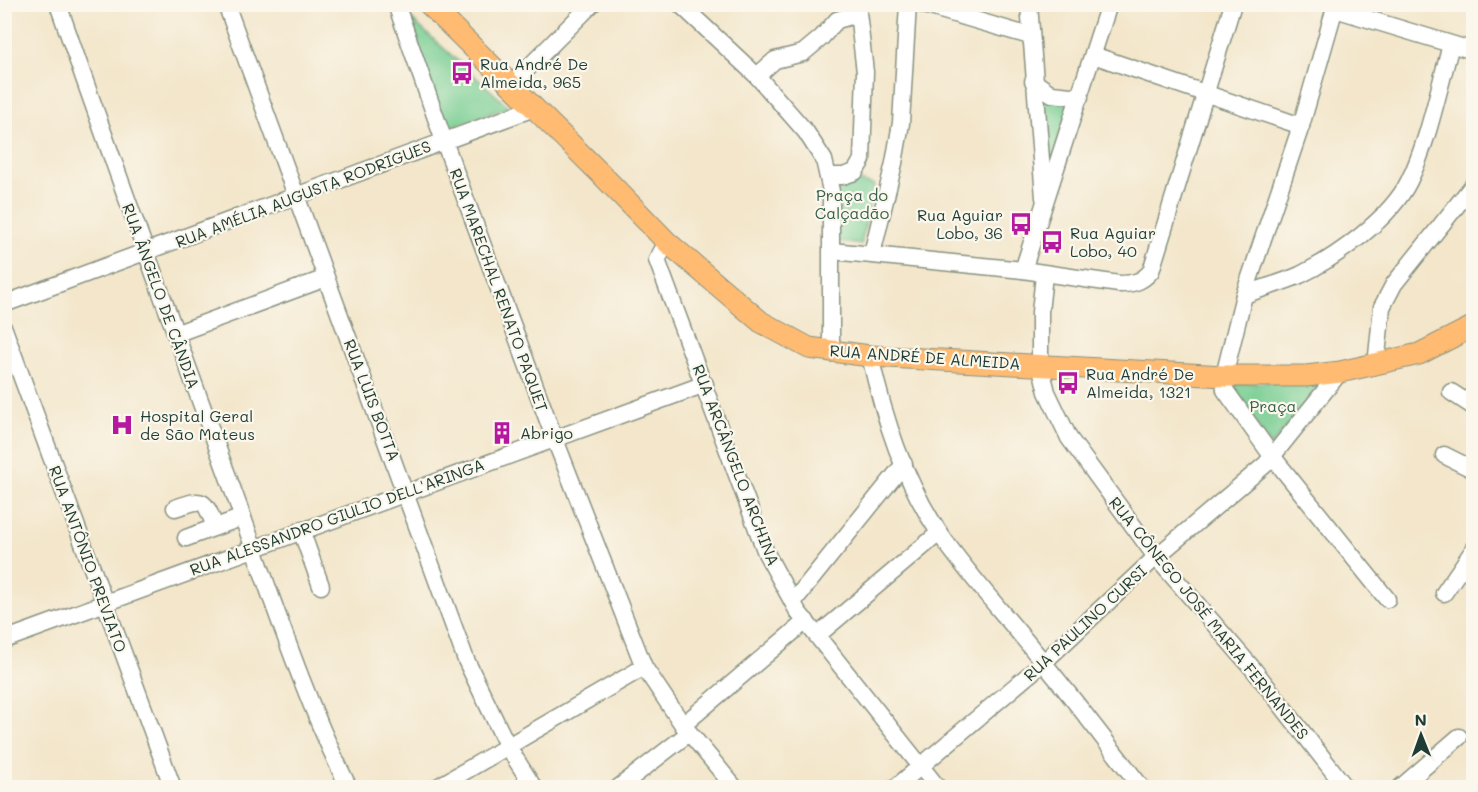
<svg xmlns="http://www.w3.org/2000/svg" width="1478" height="792" font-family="Mali,sans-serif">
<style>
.green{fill:#77cd92;stroke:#4b8563;stroke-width:1.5}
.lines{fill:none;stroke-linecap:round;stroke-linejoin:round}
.minor-casing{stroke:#899280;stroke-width:19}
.major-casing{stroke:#899280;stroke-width:23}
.minor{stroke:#fff;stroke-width:16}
.major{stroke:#ffbb71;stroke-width:21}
.labels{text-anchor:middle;stroke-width:4.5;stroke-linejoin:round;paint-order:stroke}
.poi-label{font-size:16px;fill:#1f3d34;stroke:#fbf7ec;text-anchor:start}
.street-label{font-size:16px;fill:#1f3d34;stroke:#fbf7ec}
.park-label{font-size:16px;fill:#35614c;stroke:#fbf7ec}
</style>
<rect width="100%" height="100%" fill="#fbf7ec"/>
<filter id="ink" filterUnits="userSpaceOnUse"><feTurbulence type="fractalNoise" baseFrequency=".0167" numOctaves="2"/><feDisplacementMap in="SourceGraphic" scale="12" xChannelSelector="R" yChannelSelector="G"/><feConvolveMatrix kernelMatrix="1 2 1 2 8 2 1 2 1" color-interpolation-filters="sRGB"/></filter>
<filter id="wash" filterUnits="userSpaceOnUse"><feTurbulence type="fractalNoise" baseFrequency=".008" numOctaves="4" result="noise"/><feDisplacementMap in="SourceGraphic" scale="24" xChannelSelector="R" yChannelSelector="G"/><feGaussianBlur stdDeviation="1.35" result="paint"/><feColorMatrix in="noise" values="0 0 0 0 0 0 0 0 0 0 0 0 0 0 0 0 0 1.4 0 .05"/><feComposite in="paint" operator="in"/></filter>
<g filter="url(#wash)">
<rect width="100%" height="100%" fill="#f3e6cb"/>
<g class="green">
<polygon points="411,19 509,107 447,129 431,88"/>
<polygon points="1038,94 1072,100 1046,181"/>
<polygon points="855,180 874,185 861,245 834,241 834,190"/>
<polygon points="1324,380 1271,446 1229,384"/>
</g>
</g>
<g filter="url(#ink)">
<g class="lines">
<g class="minor-casing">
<g id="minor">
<path d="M58,4C115,169 175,332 235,496C271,594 302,694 349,788"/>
<polyline points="226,4 466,660 508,747 534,788"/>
<polyline points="396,4 444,141 554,437 644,667 683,725 735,788"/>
<polyline points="680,4 757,76 806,132 824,160 831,191 831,353"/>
<polyline points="920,4 1030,36"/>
<polyline points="1029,4 1044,198"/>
<polyline points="1336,4 1301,126 1244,295 1224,376 1225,390 1272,456 1387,599"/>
<polyline points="1335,9 1474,51"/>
<polyline points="1093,55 1301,126"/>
<polyline points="757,76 775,60 803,53 821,38 837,20 858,14"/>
<polyline points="1033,81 1052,94 1080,97"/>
<polyline points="510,86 592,4"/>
<polyline points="828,176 843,176 855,172 862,160 865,72 857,4"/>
<polyline points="667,242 657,260 766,553 798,612 938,788"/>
<path d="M832,251L1023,270L1119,284C1133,284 1142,282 1151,271L1233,4"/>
<polyline points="872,254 894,163 901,123 908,4"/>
<polyline points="1023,270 1109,4"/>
<polyline points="1044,275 1040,312 1040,364 1047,392 1069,438 1156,557 1254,670 1346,788"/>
<path d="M1244,295C1262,288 1282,283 1300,275C1337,257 1391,218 1409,181C1428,143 1439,87 1451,45"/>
<polyline points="4,304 534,108"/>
<polyline points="4,329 173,788"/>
<polyline points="175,334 326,278"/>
<path d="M870,356C884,418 904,481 940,534C971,579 1009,619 1043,662C1077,703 1109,746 1142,788"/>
<polyline points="1376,365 1382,307 1394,284 1474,184"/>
<polyline points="1451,392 1474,407"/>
<polyline points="1444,455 1474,470"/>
<path d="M175,508C204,498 204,498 215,527"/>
<polyline points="301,530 321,586"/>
<polyline points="186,538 243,517"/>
<polyline points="1444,593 1474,549"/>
<polyline points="793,602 904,464"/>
<polyline points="818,635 939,533"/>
<polyline points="4,640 705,384"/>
<polyline points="683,725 806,621"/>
<polyline points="436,788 644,667"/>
<polyline points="618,788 689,733"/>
<polyline points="895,788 1044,662 1156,557 1266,464 1340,372"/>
<polyline points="1400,788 1459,737"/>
</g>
</g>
<g class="major-casing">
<polyline id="major" points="429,4 601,174 667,242 761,322 809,348 870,356 1224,376 1306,376 1340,372 1419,354 1474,326"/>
</g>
<use href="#minor" class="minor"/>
<use href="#major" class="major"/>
</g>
</g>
<defs>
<g id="bus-bare" transform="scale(1.8)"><path d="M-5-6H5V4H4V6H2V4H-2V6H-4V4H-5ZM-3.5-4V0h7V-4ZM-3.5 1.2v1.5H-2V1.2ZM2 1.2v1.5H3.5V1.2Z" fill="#b5179e" stroke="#fbf7ec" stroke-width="2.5" paint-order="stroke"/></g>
<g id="hospital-bare" transform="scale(1.8)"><path d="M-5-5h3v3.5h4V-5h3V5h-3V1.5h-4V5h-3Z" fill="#b5179e" stroke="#fbf7ec" stroke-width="2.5" paint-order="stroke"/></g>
<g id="building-bare" transform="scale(1.8)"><path d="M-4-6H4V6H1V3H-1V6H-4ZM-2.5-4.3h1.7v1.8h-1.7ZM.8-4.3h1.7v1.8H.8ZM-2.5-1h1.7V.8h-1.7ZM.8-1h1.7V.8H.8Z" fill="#b5179e" stroke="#fbf7ec" stroke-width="2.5" paint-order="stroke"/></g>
</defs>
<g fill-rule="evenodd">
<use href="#bus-bare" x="462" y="73"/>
<use href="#bus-bare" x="1021" y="224"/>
<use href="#bus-bare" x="1052" y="242"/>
<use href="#bus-bare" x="1068" y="383"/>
<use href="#hospital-bare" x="122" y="425"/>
<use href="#building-bare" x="502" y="433"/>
</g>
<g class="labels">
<g class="poi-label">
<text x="480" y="70">Rua André De<tspan x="480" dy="18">Almeida, 965</tspan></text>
<text x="1003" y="221" text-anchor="end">Rua Aguiar<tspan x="1003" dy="18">Lobo, 36</tspan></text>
<text x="1070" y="239">Rua Aguiar<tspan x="1070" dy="18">Lobo, 40</tspan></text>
<text x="1086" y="380">Rua André De<tspan x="1086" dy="18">Almeida, 1321</tspan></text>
<text x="140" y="422">Hospital Geral<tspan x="140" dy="18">de São Mateus</tspan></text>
<text x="520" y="439">Abrigo</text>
</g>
<g class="street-label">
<text transform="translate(303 194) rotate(-21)" y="6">RUA AMÉLIA AUGUSTA RODRIGUES</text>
<text transform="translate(499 290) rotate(70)" y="6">RUA MARECHAL RENATO PAQUET</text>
<text transform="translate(161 296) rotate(70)" y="6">RUA ÂNGELO DE CÂNDIA</text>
<text transform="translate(925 357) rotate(4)" y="6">RUA ANDRÉ DE ALMEIDA</text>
<text transform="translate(372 400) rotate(69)" y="6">RUA LUIS BOTTA</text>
<text transform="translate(736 465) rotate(69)" y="6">RUA ARCÂNGELO ARCHINA</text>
<text transform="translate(337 517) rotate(-20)" y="6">RUA ALESSANDRO GIULIO DELL'ARINGA</text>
<text transform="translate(88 559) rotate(70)" y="6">RUA ANTÔNIO PREVIATO</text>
<text transform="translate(1209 618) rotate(51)" y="6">RUA CÔNEGO JOSÉ MARIA FERNANDES</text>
<text transform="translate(1085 623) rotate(-43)" y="6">RUA PAULINO CURSI</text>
</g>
<g class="park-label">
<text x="852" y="201">Praça do<tspan x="852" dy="18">Calçadão</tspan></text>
<text x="1273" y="412">Praça</text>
</g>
</g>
<rect width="1478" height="792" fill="none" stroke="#fbf7ec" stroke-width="24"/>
<g transform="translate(1421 735) rotate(359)" stroke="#fbf7ec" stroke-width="4.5" paint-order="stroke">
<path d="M0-4.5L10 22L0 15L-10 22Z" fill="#1f3d34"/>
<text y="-9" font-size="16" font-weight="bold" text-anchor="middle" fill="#1f3d34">N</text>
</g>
</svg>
